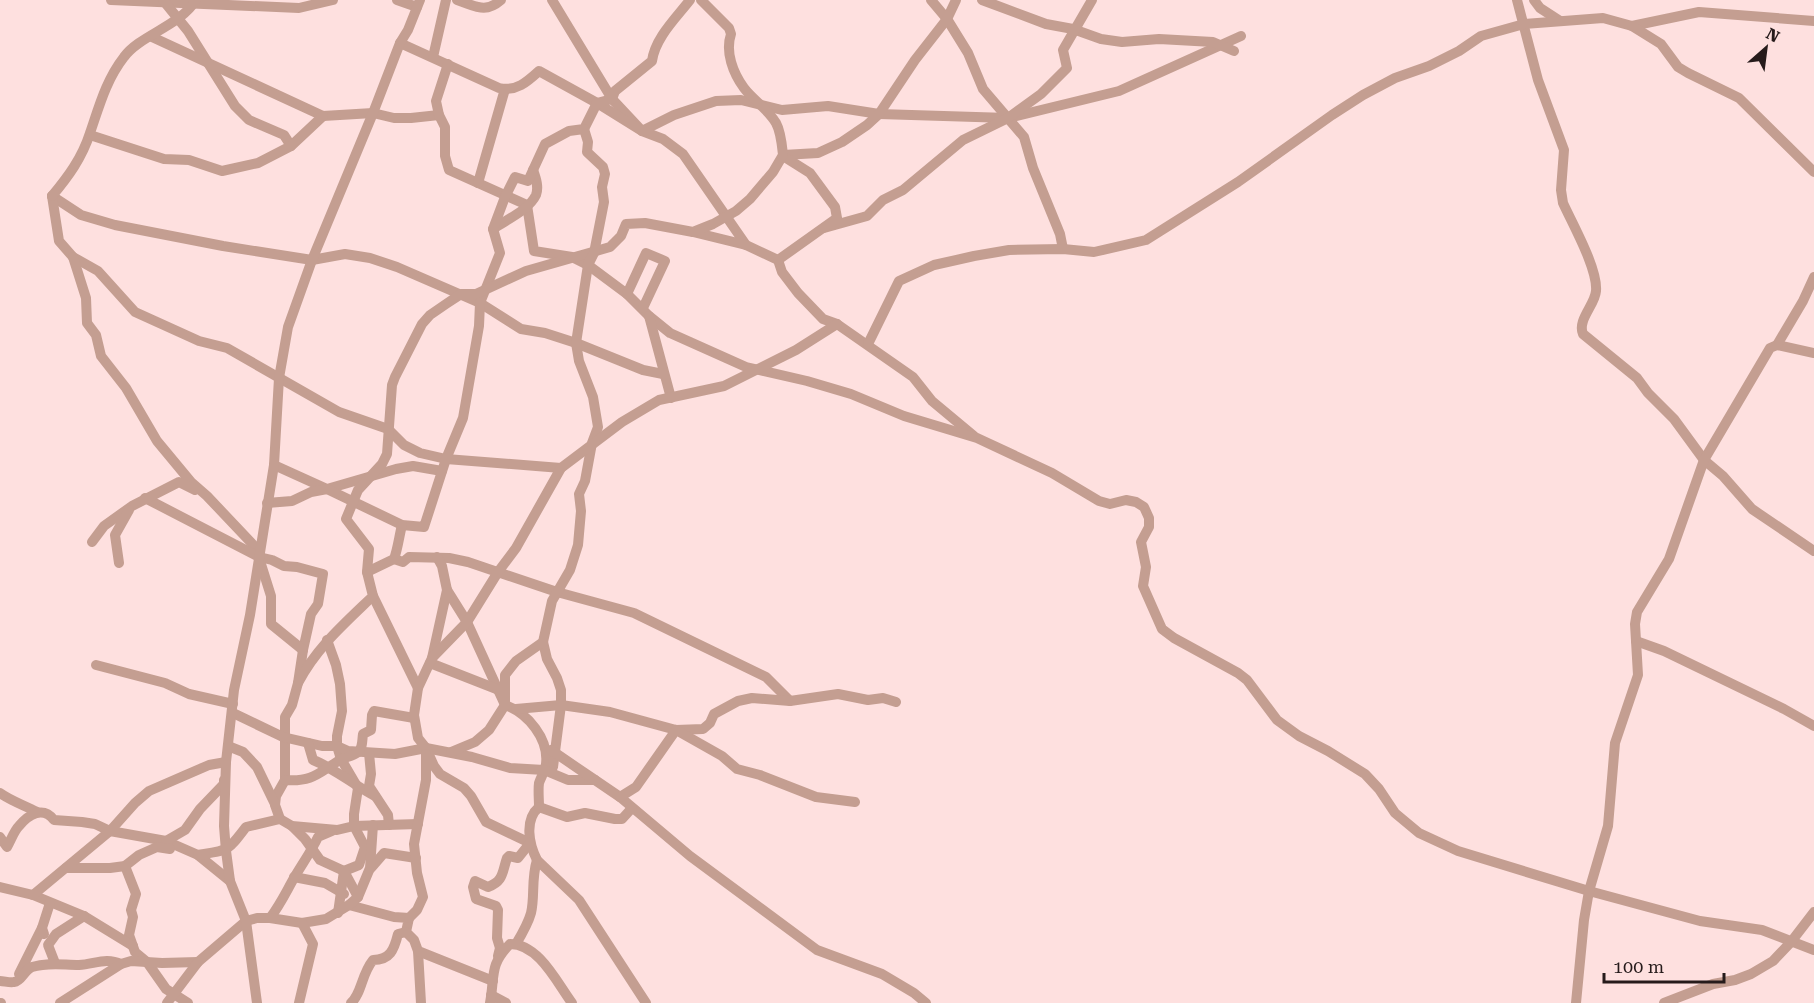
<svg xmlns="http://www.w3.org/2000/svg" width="1814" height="1003" font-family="'Roboto Serif',serif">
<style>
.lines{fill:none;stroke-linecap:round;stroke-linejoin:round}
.minor{stroke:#c49e91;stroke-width:10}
</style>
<rect width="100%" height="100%" fill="#fee0df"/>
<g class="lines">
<g class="minor">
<polyline points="111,0 299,8 333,0"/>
<polyline points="163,0 188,31 235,106 249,120 284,135 291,146"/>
<polyline points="397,0 417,7"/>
<path d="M457,0C476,6 485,14 501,0"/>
<polyline points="552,0 612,99 642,131 674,115 716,101 741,100 782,110 828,106 879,114 1008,118 1119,91 1241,36"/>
<polyline points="931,0 947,19 968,53 983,89 1024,137 1033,168 1060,234 1063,249"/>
<polyline points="982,0 1046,24 1073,29 1101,39 1122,42 1159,39 1213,42 1234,51"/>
<path d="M1517,0L1538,80L1564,150L1561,190L1563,203C1573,225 1598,269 1596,291C1595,305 1577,320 1583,334L1637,378L1648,393L1674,419L1704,460L1723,476L1752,509L1814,551"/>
<polyline points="1534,0 1540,8 1560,21"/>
<polyline points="1632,26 1699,12 1814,21"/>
<polyline points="152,37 323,116 373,113 394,118 411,118 439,115"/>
<path d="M400,43L499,88C516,92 527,82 539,71L597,103L642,131L663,139L683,154L746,245L778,260L782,272L798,293L823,319L837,324L913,377L932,401L974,436"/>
<polyline points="433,57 446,0"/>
<polyline points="448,64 436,101 439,115 445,127 445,156 449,170 527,205 534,251 572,257 588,265 627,294 649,316 670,333 746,367 807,381 851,394 904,416 977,438 1052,473 1099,501 1110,504 1126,500 1136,502 1144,507 1149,518 1149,527 1141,542 1146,567 1143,586 1162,629 1174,638 1238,673 1247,680 1277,720 1299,736 1328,751 1365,774 1379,789 1395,813 1419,833 1458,851 1589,891 1700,921 1762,930 1814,950"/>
<polyline points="90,135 164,159 189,160 222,171 258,163 291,146 323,116"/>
<polyline points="783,155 818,153 842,142 867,125 879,114 915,60 947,19 956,0"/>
<polyline points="478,183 505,89"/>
<polyline points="52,196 81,215 115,225 223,246 312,260 345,254 370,258 397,267 480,303 521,329 545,333 576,343 643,370 663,374"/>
<polyline points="52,196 59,241 73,257 98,271 135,312 199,341 227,348 339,412 388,429 404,445 420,453 446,459 561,468"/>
<path d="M52,196C68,177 82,158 90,133C99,107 106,80 124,57C140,35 180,26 196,0"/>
<polyline points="824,228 867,216 883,200 903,190 963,140 1008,118 1041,94 1067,68 1063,50 1092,0"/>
<path d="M493,229C506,220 529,210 536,195C539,187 536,178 533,170"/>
<polyline points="693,232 746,245"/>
<polyline points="73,257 86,298 87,323 96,335 101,356 126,388 157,441 191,482 207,496 260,552"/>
<polyline points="778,260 837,218 835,207 810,173 783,156"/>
<polyline points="627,294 646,253 665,261 643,308"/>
<polyline points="649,316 671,398"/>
<polyline points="868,344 899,281 934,265 974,256 1009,250 1063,249 1094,252 1146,240 1238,182 1332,115 1363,95 1395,78 1429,66 1459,51 1481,36 1524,24 1603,18 1632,26 1661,44 1678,67 1688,73 1739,98 1814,172"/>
<polyline points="1777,345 1814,353"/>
<polyline points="274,465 327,489 396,469 413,466 442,471"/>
<polyline points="145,498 259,557 272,560 284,566 297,567 323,574 318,604 311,614 303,650 298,683 292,705 285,717 285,780 276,796 275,805 280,819"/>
<path d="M267,503L292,501L311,492L327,489L402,525L424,527L446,459L463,418L479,326L480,303L500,253L493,229L505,197L515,177L528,181L545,144L569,131L584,129L597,103L612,99L615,91L652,61C655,38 676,18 690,0"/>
<polyline points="92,542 104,526 132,506 179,482 195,490"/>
<polyline points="394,559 403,562 409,557 449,558 468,562 557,592 634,613 766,677 790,701"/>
<polyline points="260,561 271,596 271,624 303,650"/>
<polyline points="119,563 115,535 129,510"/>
<path d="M367,572L394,559C398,548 399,537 402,525"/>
<path d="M447,590L467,622L505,705C528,713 549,739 546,764C545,771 541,777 539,783C538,790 539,799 539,807C524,820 529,844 537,860L579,900L646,1003"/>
<polyline points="373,596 418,688"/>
<polyline points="327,640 336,665 340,684 342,711 337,736 337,746 341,759 358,788 354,814 354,826 365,847 359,865 344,871 338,913"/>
<polyline points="1636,641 1664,651 1784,709 1814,726"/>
<polyline points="543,642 547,659 557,678 561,690 561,705 553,767 544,770"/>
<polyline points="432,658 447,590 442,566 437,557"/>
<polyline points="430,663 499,690"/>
<polyline points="96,665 165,683 189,694 233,704"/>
<path d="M298,683C316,648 345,623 373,596L367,572L369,549L346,519L358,490L382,464L387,454L392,385L395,377L422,324L430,315L446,304L461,294H476L526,271L610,247L621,236L626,224L645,223L693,232L713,224L736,211L750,199L773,172L783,155C782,145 781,132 776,123C768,109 753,100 744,88C733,73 725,52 731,34L729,28L701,0"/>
<polyline points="516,709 561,705 610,712 676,730 703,729 710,723 714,714 738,701 752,698 790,701 838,694 868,700 883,698 896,702"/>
<polyline points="233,713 283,737 322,746 337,746 348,751 395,754 426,748 472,757 510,768 544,770 568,780 595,780 620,797 690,856 817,950 882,974 914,993 926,1003"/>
<path d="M308,743L313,760C336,769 353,785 375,796"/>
<polyline points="228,746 243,752 257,767 275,804"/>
<polyline points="551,750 595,780"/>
<polyline points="451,752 475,742 489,730 505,705 505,675 516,661 543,642 552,601 570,570 578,545 581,511 579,494 585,481 592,443 598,427 593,397 579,361 576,343 588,265 594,253 604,202 602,187 605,174 603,167 587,152 588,142 584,129"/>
<polyline points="369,753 371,774 369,786 388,815 389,825"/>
<path d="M285,780C313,782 318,773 340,760C346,757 353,756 358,752C363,748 362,740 363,734L371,730L372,715L374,711L414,718"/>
<path d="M0,793C11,801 24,805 37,812"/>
<polyline points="620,797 636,787 676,730 722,756 737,769 760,775 816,797 855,802"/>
<polyline points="539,807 567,817 585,813 615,819 622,819 632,808"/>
<polyline points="292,826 305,839 320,860 344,871 358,897"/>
<path d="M0,837L7,847C11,840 14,831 19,826C29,814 43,806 54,820L82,822L95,824L110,831L166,841L198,855L230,881"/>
<polyline points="166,841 185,830 200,809 224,784 224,780"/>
<polyline points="530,843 486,822 471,796 464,788 440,774 434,766 426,748 418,738 414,715 418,688 432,658 467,622 498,572 516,548 561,468 622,422 659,400 724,386 796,350 837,324"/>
<path d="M198,855C229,850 227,852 246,827L280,819L292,826L337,830L354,826L418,824"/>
<polyline points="125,866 136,894 131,910 133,917 129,935 135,952 147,962 166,989 188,1003"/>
<polyline points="66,868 110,868 125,866 139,855 157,847 170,849"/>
<polyline points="371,868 384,853 416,858"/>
<polyline points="294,877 325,883 344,894"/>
<polyline points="0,887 33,895 84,916 133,946"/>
<polyline points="33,895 110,831 135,803 149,791 209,765 226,762"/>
<polyline points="349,905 394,917 409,918 406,932 414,940 418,951 421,1003"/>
<path d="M270,918C280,905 286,892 294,878C302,864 311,852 318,837L332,831"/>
<polyline points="409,918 417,910 423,897 417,873 414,844 426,780 426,754"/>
<polyline points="44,934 42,928 50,903"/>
<path d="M516,944C522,934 528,924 531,913C535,897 531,879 537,860"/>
<polyline points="418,951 493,981"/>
<path d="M498,956L500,948L497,938L498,910L496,906L476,899L473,887L475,881L488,887C504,881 502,872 507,858L509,856L518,858L530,843"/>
<polyline points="55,963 48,945 56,934 84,916"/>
<polyline points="19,974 42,928"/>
<path d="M0,981C4,981 10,983 14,982C22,981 24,970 32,967C48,962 63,965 79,965C95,964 106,957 121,964"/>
<polyline points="491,995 506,1003"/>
<polyline points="0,1003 1,1003"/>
<polyline points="60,1003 121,964 131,961 162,963 198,962"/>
<polyline points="167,1003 198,962 246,921 257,918 270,918 302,923 326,919 349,905 358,897 370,868 373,825"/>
<polyline points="257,1003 246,921 230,881 226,851 224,826 226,762 234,690 250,615 274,465 279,378 288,327 312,260 373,113 400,43 408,30 420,0"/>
<polyline points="299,1003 313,944 302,923"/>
<path d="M351,1003C362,993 361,975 373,960C390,960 394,950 398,934L406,932"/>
<path d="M490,1003C495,976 489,965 510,944C539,944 557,983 572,1003"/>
<polyline points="1576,1003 1584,920 1589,891 1608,826 1615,743 1638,675 1635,624 1637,612 1669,559 1704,460 1770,348 1777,345 1803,301 1814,277"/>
<polyline points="1664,1003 1713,984 1735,980 1751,974 1773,961 1791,942 1814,912"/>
</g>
</g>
<g transform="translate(1766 48) rotate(28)" stroke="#fee0df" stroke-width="4.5" paint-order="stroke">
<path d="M0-4.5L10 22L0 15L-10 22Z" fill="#261b1b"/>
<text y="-9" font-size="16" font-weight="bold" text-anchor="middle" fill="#261b1b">N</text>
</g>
<path d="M1604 973v9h120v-9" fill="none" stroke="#261b1b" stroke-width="3"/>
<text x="1613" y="973" font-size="18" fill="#261b1b" stroke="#fee0df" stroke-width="4.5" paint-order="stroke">100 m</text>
</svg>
